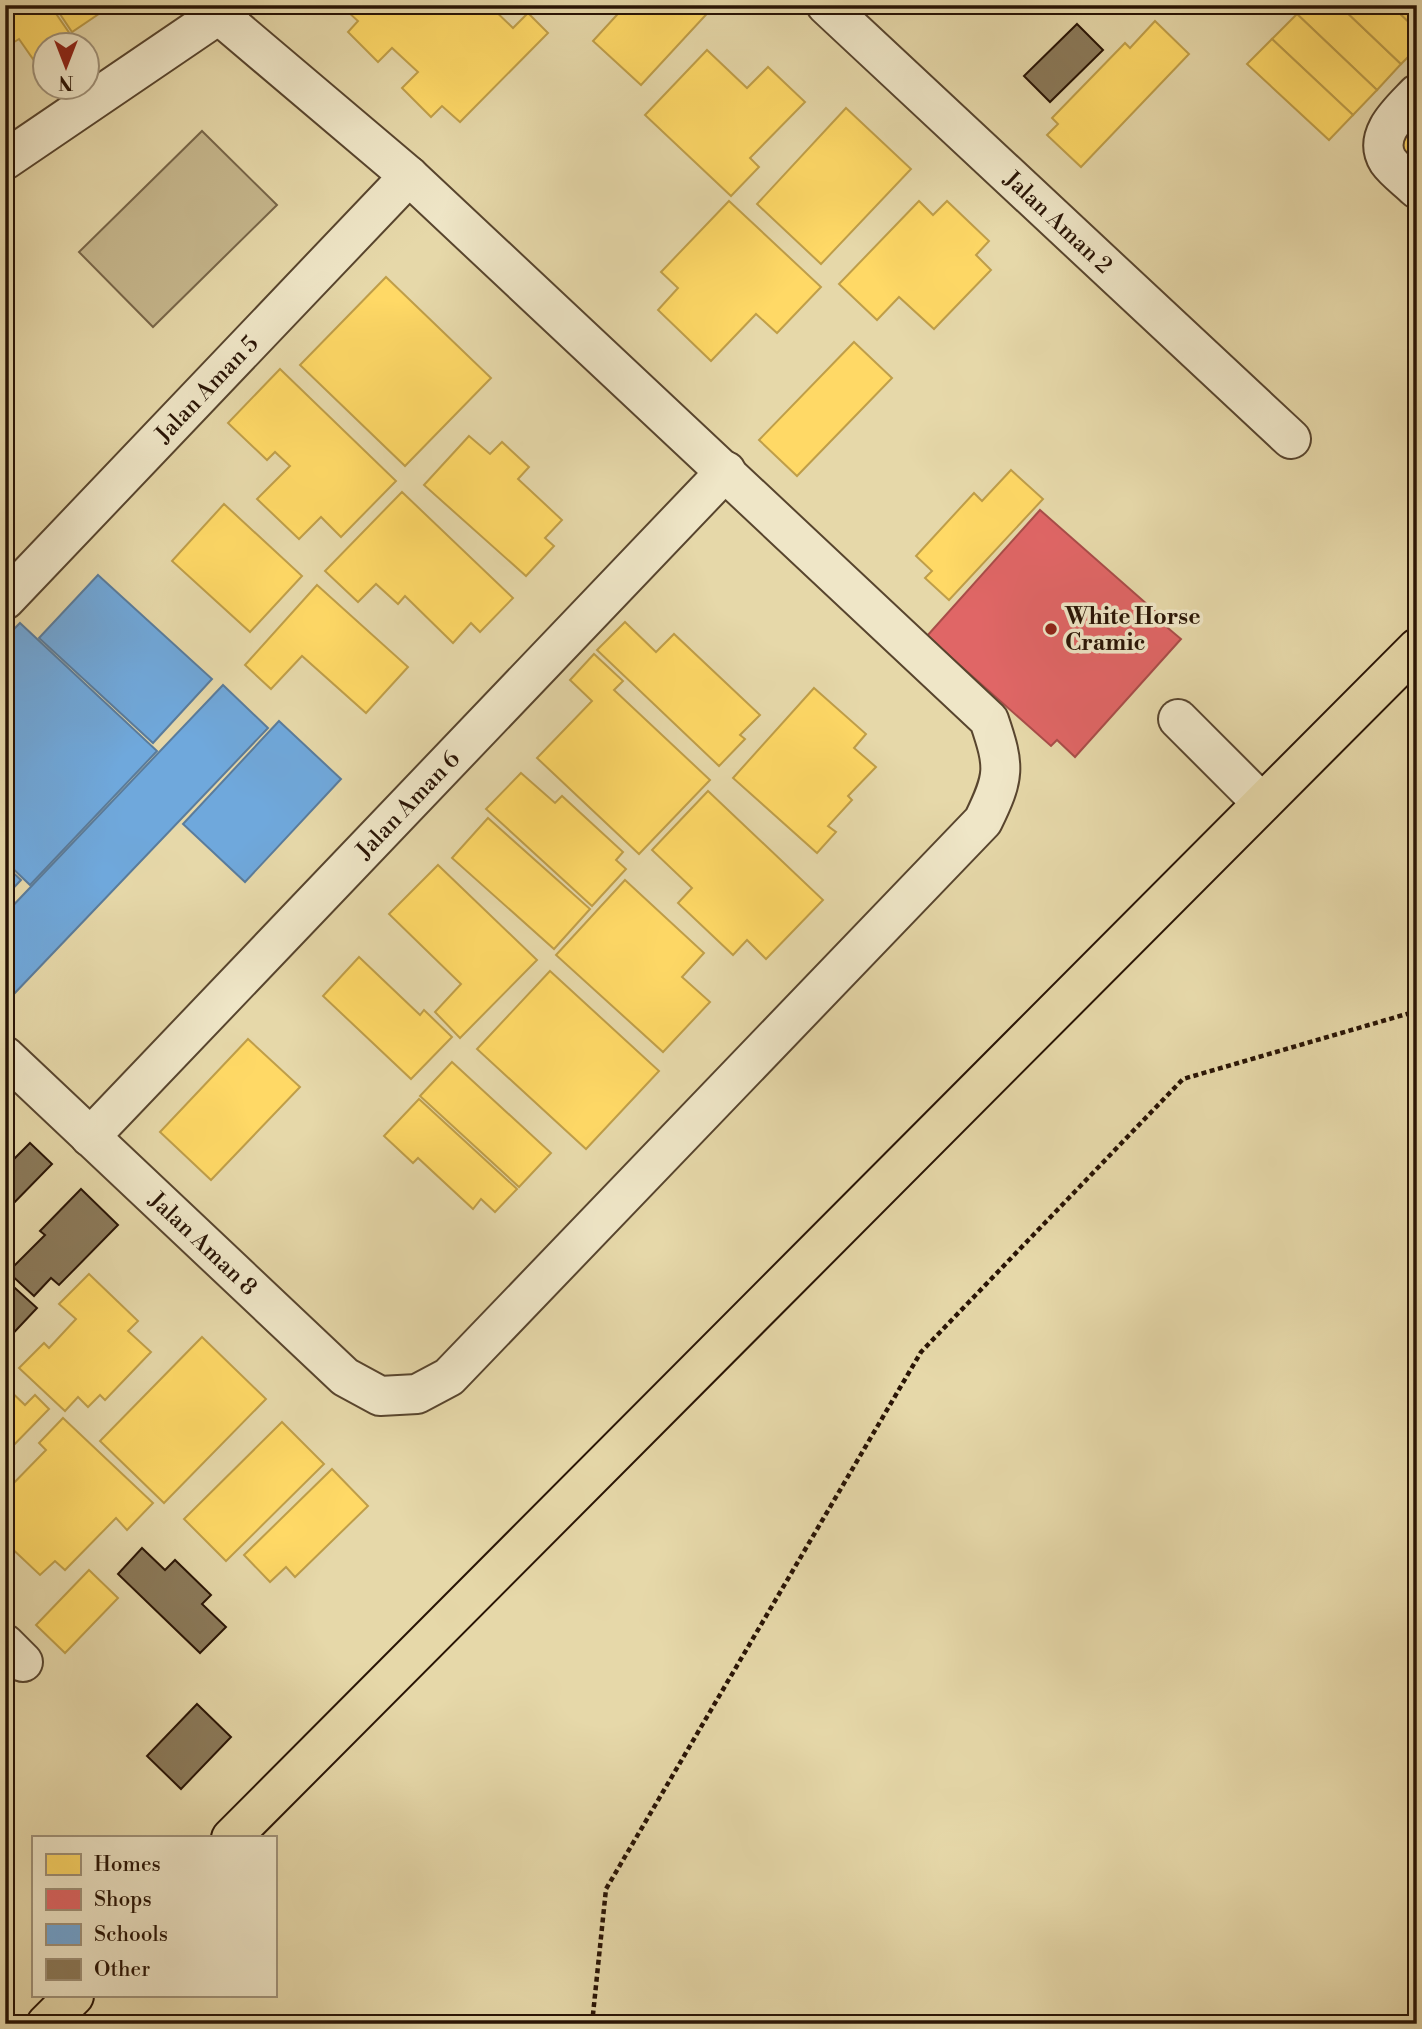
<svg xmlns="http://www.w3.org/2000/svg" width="1422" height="2029" font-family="'Libre Bodoni',serif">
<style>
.green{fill:#c6b78d;stroke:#786649;stroke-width:2}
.homes{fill:#ffd966;stroke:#bf9e49;stroke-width:2}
.shops{fill:#e06666;stroke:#a94d49;stroke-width:2}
.schools{fill:#6fa8dc;stroke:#5a7c9c;stroke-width:2}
.building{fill:#8b7a5a;stroke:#291405;stroke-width:2}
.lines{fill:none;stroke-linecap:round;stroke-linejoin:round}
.minor-casing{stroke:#58452e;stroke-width:42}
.major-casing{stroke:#291405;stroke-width:42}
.path{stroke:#291405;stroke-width:4.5;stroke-dasharray:5 3.5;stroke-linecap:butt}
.minor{stroke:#efe6c7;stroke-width:38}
.major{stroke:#e6d8a9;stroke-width:38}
.poi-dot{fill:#8f2418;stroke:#efe6c7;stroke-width:2.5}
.labels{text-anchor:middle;stroke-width:7;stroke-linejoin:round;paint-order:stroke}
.street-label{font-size:23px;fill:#291405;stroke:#efe6c7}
.poi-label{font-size:23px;font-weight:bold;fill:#291405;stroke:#efe6c7;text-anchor:start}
</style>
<rect width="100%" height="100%" fill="#e6d8a9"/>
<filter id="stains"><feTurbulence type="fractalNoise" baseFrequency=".00286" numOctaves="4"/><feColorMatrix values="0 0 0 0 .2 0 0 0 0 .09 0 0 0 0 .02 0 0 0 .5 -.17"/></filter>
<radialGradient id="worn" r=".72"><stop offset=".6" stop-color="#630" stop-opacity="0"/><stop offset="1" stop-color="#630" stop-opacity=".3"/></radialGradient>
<polygon class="green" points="202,131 277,205 153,327 79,252"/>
<g class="homes">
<polygon points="5,5 50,5 70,34 52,46 46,46 46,50 33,59 19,39 11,44 5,36"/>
<polygon points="54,5 112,5 72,32"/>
<polygon points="354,5 489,5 513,28 528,13 548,33 460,122 442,106 431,117 402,88 418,72 392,48 378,62 348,32 358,21 348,12"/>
<polygon points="626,5 715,5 641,85 593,41"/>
<polygon points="1304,5 1339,5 1401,64 1377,90 1297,14"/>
<polygon points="1339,5 1391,5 1417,30 1417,48 1401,64"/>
<polygon points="1391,5 1417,5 1417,30"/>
<polygon points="1297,14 1377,90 1353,115 1272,39"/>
<polygon points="1155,21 1189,54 1081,167 1047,135 1058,124 1052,118 1125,43 1130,48"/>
<polygon points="1272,39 1353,115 1329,140 1247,64"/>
<polygon points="707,50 747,88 768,67 805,102 750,158 759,167 731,196 645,115"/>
<polygon points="846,108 911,169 821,264 757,204"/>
<polygon points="1410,120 1417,126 1417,175 1385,145"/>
<polygon points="729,201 821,287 777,333 756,314 711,361 658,310 678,288 661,272"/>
<polygon points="919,201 933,215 947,201 989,241 976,255 991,270 934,329 899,297 877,320 839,284"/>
<polygon points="386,277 491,378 405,466 300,365"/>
<polygon points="854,342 892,378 797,476 759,440"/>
<polygon points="280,369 396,481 341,537 321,517 299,539 257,499 290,466 275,452 267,460 228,423"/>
<polygon points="469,436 490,454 502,442 529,467 518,479 562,520 545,538 554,546 526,576 424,485"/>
<polygon points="1011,470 1043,499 949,600 925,578 932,571 916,556 974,493 982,501"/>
<polygon points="402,492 513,598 480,632 471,623 453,643 405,596 398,604 376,584 358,602 325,571"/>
<polygon points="224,504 302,576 250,632 172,561"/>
<polygon points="317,585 408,667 366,713 302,656 271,689 245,665"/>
<polygon points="625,622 656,652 674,634 760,715 740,735 745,739 719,766 597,650"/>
<polygon points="594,654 623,681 614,690 710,780 639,854 537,758 592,701 570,680"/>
<polygon points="814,688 866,734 854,748 876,767 848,796 852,800 828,826 836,832 817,853 733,778"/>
<polygon points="521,773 555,803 562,796 623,852 616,860 626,869 592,906 486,809"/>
<polygon points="708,791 823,900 766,959 747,940 733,955 678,903 692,888 652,850"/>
<polygon points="488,818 590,909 554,949 452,858"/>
<polygon points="438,865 537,960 460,1038 435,1012 461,984 389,914"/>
<polygon points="625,880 704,953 682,977 710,1002 663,1052 556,955"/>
<polygon points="359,957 420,1015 424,1010 452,1037 411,1079 323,996"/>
<polygon points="550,971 659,1071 586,1149 477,1049"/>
<polygon points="248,1039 300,1087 211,1180 160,1132"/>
<polygon points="452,1062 551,1153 519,1187 420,1096"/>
<polygon points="419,1099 517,1189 495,1212 481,1199 473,1209 418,1158 413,1163 384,1136"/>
<polygon points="89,1274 138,1321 128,1331 151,1352 105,1400 100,1395 88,1407 78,1397 65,1411 19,1368 44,1343 49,1348 76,1319 59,1304"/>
<polygon points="202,1337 266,1399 164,1503 100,1441"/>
<polygon points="5,1386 25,1405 35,1395 49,1409 5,1454"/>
<polygon points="63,1418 153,1503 127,1530 116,1518 65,1570 55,1561 40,1575 5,1542 5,1492 46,1450 39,1443"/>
<polygon points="282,1422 324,1464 226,1561 184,1519"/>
<polygon points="332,1469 368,1506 295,1577 286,1567 270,1582 244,1555"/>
<polygon points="89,1570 118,1598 65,1653 36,1625"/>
</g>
<polygon class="shops" points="1040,510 1165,620 1162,623 1181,639 1075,757 1057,740 1051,746 927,636"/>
<g class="schools">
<polygon points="98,575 212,679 153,743 39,638"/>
<polygon points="20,623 157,751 30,885 5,861 5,638"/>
<polygon points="223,685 268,728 12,996 5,990 5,914"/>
<polygon points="279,721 341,779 245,882 183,824"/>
<polygon points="5,865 21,880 5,897"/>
</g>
<g class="building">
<polygon points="1077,24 1103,50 1050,102 1024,76"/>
<polygon points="30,1143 52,1164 5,1212 5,1168"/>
<polygon points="81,1189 118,1225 59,1285 51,1278 34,1296 8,1272 45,1235 40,1231"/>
<polygon points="5,1279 37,1308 5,1342"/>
<polygon points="142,1548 165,1570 175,1560 211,1595 202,1604 226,1627 200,1653 118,1574"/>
<polygon points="197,1704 231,1737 181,1789 147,1756"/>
</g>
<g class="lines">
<g class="minor-casing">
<g id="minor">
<path id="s1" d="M826,5L1291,439"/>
<path d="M1417,94C1401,111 1372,135 1388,161C1395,171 1408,180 1417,189"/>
<polyline points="5,160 233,5"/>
<path id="s2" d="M5,600L409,176"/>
<polyline points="1178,719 1262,803"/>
<path id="s3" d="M5,1056L345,1377L380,1396L417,1394L449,1377L983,821C1005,776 1005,767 989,720L409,176L219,15"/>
<path id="s4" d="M90,1137L726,471"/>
<polyline points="5,1644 23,1662"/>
</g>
</g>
<g class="major-casing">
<g id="major">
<polyline points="231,1838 1417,648"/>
<polyline points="46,2024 74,1996"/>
</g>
</g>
<polyline class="path" points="592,2024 606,1889 921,1352 1183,1079 1417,1011"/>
<use href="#minor" class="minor"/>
<use href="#major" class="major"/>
</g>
<circle class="poi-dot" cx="1051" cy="629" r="7"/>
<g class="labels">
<g class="street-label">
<text dy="8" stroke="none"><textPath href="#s1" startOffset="318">Jalan Aman 2</textPath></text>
<text dy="8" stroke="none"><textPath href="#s2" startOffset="292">Jalan Aman 5</textPath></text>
<text dy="8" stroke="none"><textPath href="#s4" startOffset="460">Jalan Aman 6</textPath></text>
<text dy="8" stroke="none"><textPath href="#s3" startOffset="273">Jalan Aman 8</textPath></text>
</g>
<g class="poi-label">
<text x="1065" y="624">White Horse<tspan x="1065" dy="26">Cramic</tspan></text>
</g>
</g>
<rect width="1422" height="2029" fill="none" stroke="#e6d8a9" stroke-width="28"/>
<rect x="7" y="7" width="1408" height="2015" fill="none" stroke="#291405" stroke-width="3.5"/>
<rect x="14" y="14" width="1394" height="2001" fill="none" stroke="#291405" stroke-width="2"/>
<rect x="32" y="1836" width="245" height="161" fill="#efe6c7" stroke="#a09279" stroke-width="2"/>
<rect x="46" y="1854" width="35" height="21" fill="#ffd966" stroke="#a09279" stroke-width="2"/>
<text x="94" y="1871" font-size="21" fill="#291405">Homes</text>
<rect x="46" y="1889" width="35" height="21" fill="#e06666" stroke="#a09279" stroke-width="2"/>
<text x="94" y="1906" font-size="21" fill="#291405">Shops</text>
<rect x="46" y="1924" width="35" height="21" fill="#6fa8dc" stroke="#a09279" stroke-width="2"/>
<text x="94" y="1941" font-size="21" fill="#291405">Schools</text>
<rect x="46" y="1959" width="35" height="21" fill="#8b7a5a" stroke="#a09279" stroke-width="2"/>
<text x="94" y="1976" font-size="21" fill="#291405">Other</text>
<g transform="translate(66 66) rotate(180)"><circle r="33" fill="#efe6c7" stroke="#a09279" stroke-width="2"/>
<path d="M0-5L12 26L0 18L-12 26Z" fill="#8f2418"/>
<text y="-10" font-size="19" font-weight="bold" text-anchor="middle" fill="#291405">N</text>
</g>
<rect width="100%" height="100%" filter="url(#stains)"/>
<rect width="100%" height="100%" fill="url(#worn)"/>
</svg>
